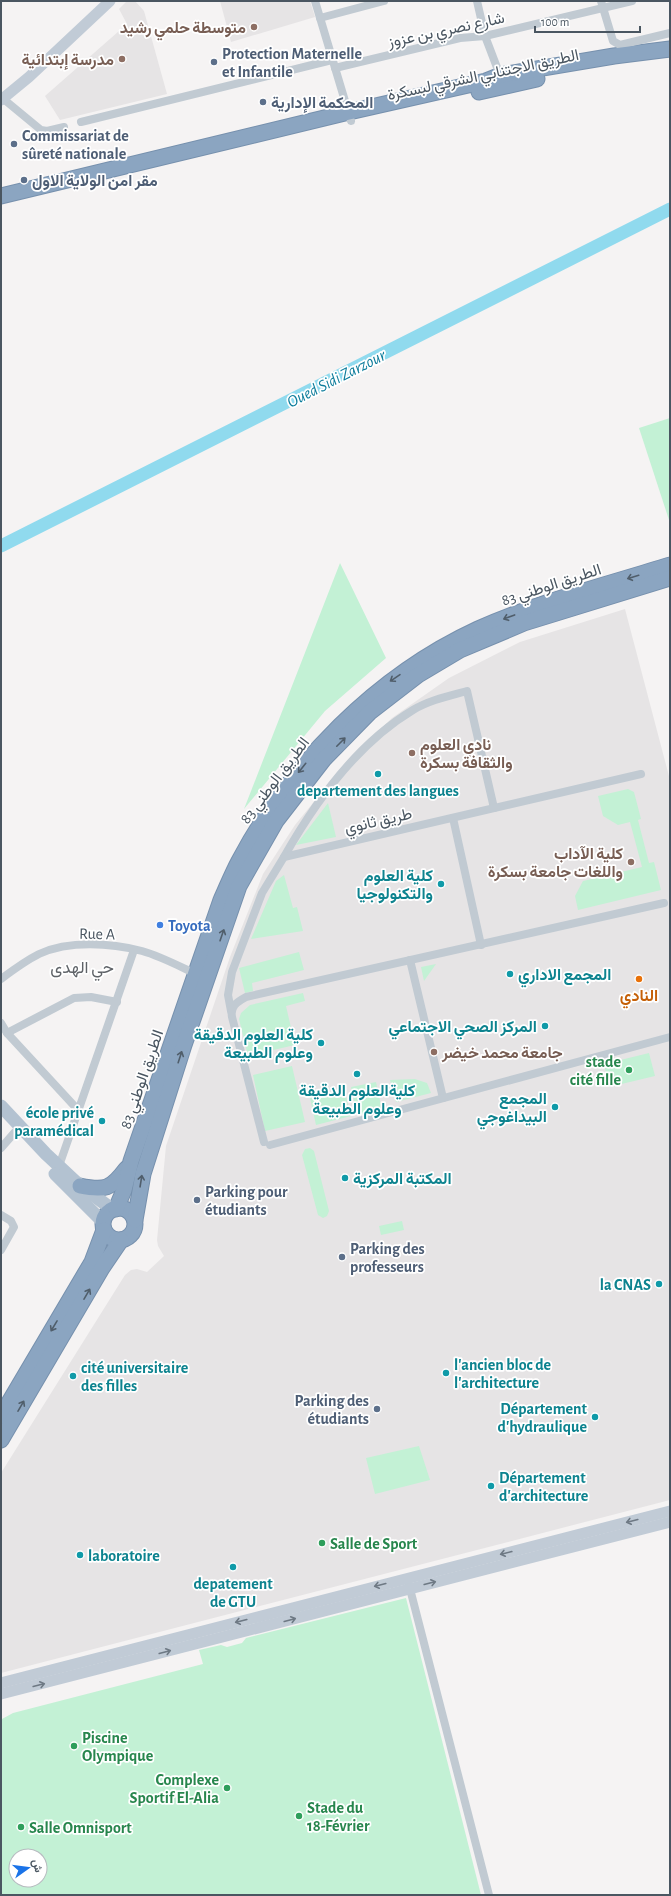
<svg xmlns="http://www.w3.org/2000/svg" width="671" height="1896" font-family="'Alegreya Sans',Vazirmatn,sans-serif">
<style>
.education{fill:#e6e4e5}
.green{fill:#c3f1d5;fill-rule:evenodd}
.lines{fill:none;stroke-linecap:round;stroke-linejoin:round}
.river{stroke:#90daee;stroke-width:13}
.highway-casing{stroke:#7690ad;stroke-width:17}
.street{stroke:#c1cad2;stroke-width:8}
.secondary{stroke:#c1cbd6;stroke-width:11}
.primary{stroke:#b3c2d1;stroke-width:13}
.highway{stroke:#8ba5c1;stroke-width:15}
.oneway{stroke:#505e6b}
.oneway2{stroke:#6e7984}
.education-dot{fill:#8d6e63;stroke:#fff;stroke-width:1.5}
.service-dot{fill:#5c6f8a;stroke:#fff;stroke-width:1.5}
.culture-dot{fill:#0f9aa8;stroke:#fff;stroke-width:1.5}
.shop-dot{fill:#3f7fe0;stroke:#fff;stroke-width:1.5}
.food-dot{fill:#e8710a;stroke:#fff;stroke-width:1.5}
.leisure-dot{fill:#2e9e5b;stroke:#fff;stroke-width:1.5}
.labels{text-anchor:middle;stroke-width:3.5;stroke-linejoin:round;paint-order:stroke}
.education-label{font-size:16px;font-weight:bold;fill:#785e54;stroke:#fff;text-anchor:end}
.street-label{font-size:16px;fill:#4a5661;stroke:#fff}
.service-label{font-size:16px;font-weight:bold;fill:#4e5e75;stroke:#fff;text-anchor:start}
.culture-label{font-size:16px;font-weight:bold;fill:#0d838f;stroke:#fff;text-anchor:end}
.shop-label{font-size:16px;font-weight:bold;fill:#366cbe;stroke:#fff;text-anchor:start}
.food-label{font-size:16px;font-weight:bold;fill:#c56008;stroke:#fff}
.leisure-label{font-size:16px;font-weight:bold;fill:#27864d;stroke:#fff;text-anchor:start}
.water-label{font-size:17px;font-style:italic;fill:#0c7c9b;stroke:#fff}
.neighbourhood-label{font-size:17px;fill:#5f6368;stroke:#fff}
</style>
<rect width="100%" height="100%" fill="#f5f3f3"/>
<g class="education">
<polygon points="127,1 135,1 144,11 167,94 60,120 45,96 127,24 119,9"/>
<polygon points="220,1 310,1 315,17 231,42"/>
<polygon points="625,609 670,780 670,1500 1,1673 1,1473 125,1275 131,1270 137,1269 147,1272 164,1256 158,1246 157,1240 166,1146 230,957 263,874 295,825 343,766 392,718 449,678 520,642"/>
</g>
<g class="green">
<polygon points="670,418 670,523 639,428"/>
<polygon points="340,563 386,658 325,711 244,809"/>
<polygon points="628,789 634,792 641,819 638,820 649,863 654,862 661,890 578,910 575,896 583,881 642,867 630,822 618,825 603,816 598,796"/>
<polygon points="328,803 336,837 296,845"/>
<polygon points="284,875 293,908 297,907 303,931 251,939 276,881"/>
<polygon points="299,952 304,970 252,983 253,991 245,993 239,968"/>
<polygon points="436,964 424,981 421,967"/>
<polygon points="303,993 305,1001 286,1006 295,1045 248,1056 239,1019 241,1013 250,1005"/>
<polygon points="649,1053 655,1076 609,1087 604,1064"/>
<polygon points="292,1066 305,1122 265,1131 253,1075"/>
<polygon points="415,1079 427,1083 431,1093 396,1102 390,1080"/>
<polygon points="376,1082 382,1110 357,1115 351,1087"/>
<polygon points="344,1089 351,1116 316,1125 310,1098"/>
<polygon points="310,1148 314,1151 329,1211 327,1216 323,1218 318,1215 302,1155 305,1149"/>
<polygon points="402,1221 404,1230 381,1235 379,1226"/>
<polygon points="419,1446 430,1480 375,1494 366,1458"/>
<path d="M406,1598L481,1895H1L2,1719L13,1713L203,1664L199,1650L221,1645L227,1647L242,1643L246,1638ZM16,1856H40V1880H16Z"/>
</g>
<g class="lines">
<polyline class="river" points="1,546 670,209"/>
<g class="highway-casing">
<g id="highway">
<polyline points="479,92 537,79"/>
<polyline points="1,196 349,112 486,81 501,75 614,56 670,49"/>
<path d="M80,1186C105,1191 111,1189 126,1169"/>
<circle cx="119" cy="1224" r="16"/>
<path d="M116,1209L124,1190L131,1161L221,900C227,887 232,874 239,861C291,763 376,676 478,629C539,602 606,585 670,565"/>
<polyline points="135,1220 143,1174 184,1045 239,886 276,821 324,759 370,712 418,675 460,650 524,623 670,578"/>
<polyline points="1,1416 92,1262 104,1230"/>
<polyline points="1,1440 102,1268 121,1240"/>
</g>
</g>
<g class="street">
<polyline points="315,1 351,121"/>
<polyline points="477,1 485,36 501,78"/>
<polyline points="601,1 613,41 620,45 670,33"/>
<polyline points="320,18 384,1"/>
<polyline points="335,68 460,38 485,36 632,1"/>
<polyline points="1,97 41,130 47,131 64,127"/>
<polyline points="81,122 332,60"/>
<polyline points="453,818 481,945"/>
<path d="M284,857C315,802 358,743 413,710C430,700 449,696 467,691L494,808"/>
<polyline points="410,960 443,1098"/>
<path d="M1,979C13,970 25,961 39,954C69,940 111,943 142,951C160,956 179,966 196,974"/>
<polyline points="231,1011 228,995 232,972 262,893 284,857 641,774"/>
<polyline points="1,1023 7,1033 79,1111"/>
<polyline points="7,1033 74,998 91,997 117,1002"/>
<path d="M264,1142L232,1017C230,1006 237,1002 246,997L664,903"/>
<polyline points="270,1145 670,1037"/>
<polyline points="1,1148 15,1132"/>
<polyline points="59,1166 134,950"/>
<polyline points="1,1215 11,1221 14,1227 1,1250"/>
<polyline points="409,1585 489,1895"/>
</g>
<g class="secondary">
<polyline points="1,100 29,77 110,1"/>
<polyline points="1,1683 670,1511"/>
<polyline points="1,1694 670,1522"/>
</g>
<g class="primary">
<polyline points="1,1106 46,1154 76,1182 113,1210"/>
<polyline points="55,1174 103,1222"/>
</g>
<use href="#highway" class="highway"/>
</g>
<defs><path id="oneway-shaft" d="M-6 0H5M1.5-3L5.5 0L1.5 3" fill="none" stroke-width="1.6" stroke-linecap="round" stroke-linejoin="round"/></defs>
<g class="oneway">
<use href="#oneway-shaft" transform="translate(633 577) rotate(163)"/>
<use href="#oneway-shaft" transform="translate(509 617) rotate(160)"/>
<use href="#oneway-shaft" transform="translate(395 678) rotate(146)"/>
<use href="#oneway-shaft" transform="translate(341 742) rotate(-45)"/>
<use href="#oneway-shaft" transform="translate(302 768) rotate(129)"/>
<use href="#oneway-shaft" transform="translate(222 935) rotate(-71)"/>
<use href="#oneway-shaft" transform="translate(180 1057) rotate(-72)"/>
<use href="#oneway-shaft" transform="translate(141 1181) rotate(-81)"/>
<use href="#oneway-shaft" transform="translate(87 1294) rotate(-60)"/>
<use href="#oneway-shaft" transform="translate(54 1326) rotate(121)"/>
<use href="#oneway-shaft" transform="translate(21 1406) rotate(-60)"/>
</g>
<g class="oneway2">
<use href="#oneway-shaft" transform="translate(632 1521) rotate(166)"/>
<use href="#oneway-shaft" transform="translate(506 1553) rotate(166)"/>
<use href="#oneway-shaft" transform="translate(430 1583) rotate(-14)"/>
<use href="#oneway-shaft" transform="translate(380 1585) rotate(166)"/>
<use href="#oneway-shaft" transform="translate(290 1620) rotate(-15)"/>
<use href="#oneway-shaft" transform="translate(241 1621) rotate(166)"/>
<use href="#oneway-shaft" transform="translate(165 1652) rotate(-15)"/>
<use href="#oneway-shaft" transform="translate(39 1685) rotate(-14)"/>
</g>
<g class="education-dot">
<circle cx="254" cy="27" r="4"/>
<circle cx="122" cy="59" r="4"/>
<circle cx="412" cy="753" r="4"/>
<circle cx="631" cy="862" r="4"/>
<circle cx="434" cy="1052" r="4"/>
</g>
<g class="service-dot">
<circle cx="214" cy="62" r="4"/>
<circle cx="263" cy="102" r="4"/>
<circle cx="14" cy="144" r="4"/>
<circle cx="24" cy="180" r="4"/>
<circle cx="197" cy="1200" r="4"/>
<circle cx="342" cy="1257" r="4"/>
<circle cx="377" cy="1409" r="4"/>
</g>
<g class="culture-dot">
<circle cx="378" cy="774" r="4"/>
<circle cx="441" cy="884" r="4"/>
<circle cx="510" cy="974" r="4"/>
<circle cx="545" cy="1026" r="4"/>
<circle cx="321" cy="1043" r="4"/>
<circle cx="357" cy="1074" r="4"/>
<circle cx="555" cy="1107" r="4"/>
<circle cx="102" cy="1121" r="4"/>
<circle cx="345" cy="1178" r="4"/>
<circle cx="659" cy="1284" r="4"/>
<circle cx="446" cy="1373" r="4"/>
<circle cx="73" cy="1376" r="4"/>
<circle cx="595" cy="1417" r="4"/>
<circle cx="491" cy="1486" r="4"/>
<circle cx="80" cy="1555" r="4"/>
<circle cx="233" cy="1567" r="4"/>
</g>
<circle class="shop-dot" cx="160" cy="925" r="4"/>
<circle class="food-dot" cx="639" cy="979" r="4"/>
<g class="leisure-dot">
<circle cx="629" cy="1070" r="4"/>
<circle cx="322" cy="1543" r="4"/>
<circle cx="74" cy="1746" r="4"/>
<circle cx="227" cy="1788" r="4"/>
<circle cx="299" cy="1816" r="4"/>
<circle cx="21" cy="1827" r="4"/>
</g>
<g class="labels">
<g class="education-label">
<text x="246" y="33">متوسطة حلمي رشيد</text>
<text x="114" y="65">مدرسة إبتدائية</text>
<text x="420" y="750" text-anchor="start">نادي العلوم<tspan x="420" dy="18">والثقافة بسكرة</tspan></text>
<text x="623" y="859">كلية الآداب<tspan x="623" dy="18">واللغات جامعة بسكرة</tspan></text>
<text x="442" y="1058" text-anchor="start">جامعة محمد خيضر</text>
</g>
<g class="street-label">
<text transform="translate(446 29) rotate(-12)" y="6">شارع نصري بن عزوز</text>
<text transform="translate(483 74) rotate(-12)" y="6">الطريق الاجتنابي الشرقي لبسكرة</text>
<text transform="translate(551 584) rotate(-18)" y="6">الطريق الوطني 83</text>
<text transform="translate(274 780) rotate(-53)" y="6">الطريق الوطني 83</text>
<text transform="translate(378 820) rotate(-13)" y="6">طريق ثانوي</text>
<text transform="translate(97 933) rotate(1)" y="6">Rue A</text>
<text transform="translate(141 1079) rotate(-71)" y="6">الطريق الوطني 83</text>
</g>
<g class="service-label">
<text x="222" y="59">Protection Maternelle<tspan x="222" dy="18">et Infantile</tspan></text>
<text x="271" y="108">المحكمة الإدارية</text>
<text x="22" y="141">Commissariat de<tspan x="22" dy="18">sûreté nationale</tspan></text>
<text x="32" y="186">مقر امن الولاية الاول</text>
<text x="205" y="1197">Parking pour<tspan x="205" dy="18">étudiants</tspan></text>
<text x="350" y="1254">Parking des<tspan x="350" dy="18">professeurs</tspan></text>
<text x="369" y="1406" text-anchor="end">Parking des<tspan x="369" dy="18">étudiants</tspan></text>
</g>
<g class="culture-label">
<text x="378" y="796" text-anchor="middle">departement des langues</text>
<text x="433" y="881">كلية العلوم<tspan x="433" dy="18">والتكنولوجيا</tspan></text>
<text x="518" y="980" text-anchor="start">المجمع الاداري</text>
<text x="537" y="1032">المركز الصحي الاجتماعي</text>
<text x="313" y="1040">كلية العلوم الدقيقة<tspan x="313" dy="18">وعلوم الطبيعة</tspan></text>
<text x="357" y="1096" text-anchor="middle">كليةالعلوم الدقيقة<tspan x="357" dy="18">وعلوم الطبيعة</tspan></text>
<text x="547" y="1104">المجمع<tspan x="547" dy="18">البيداغوجي</tspan></text>
<text x="94" y="1118">école privé<tspan x="94" dy="18">paramédical</tspan></text>
<text x="353" y="1184" text-anchor="start">المكتبة المركزية</text>
<text x="651" y="1290">la CNAS</text>
<text x="454" y="1370" text-anchor="start">l'ancien bloc de<tspan x="454" dy="18">l'architecture</tspan></text>
<text x="81" y="1373" text-anchor="start">cité universitaire<tspan x="81" dy="18">des filles</tspan></text>
<text x="587" y="1414">Département<tspan x="587" dy="18">d'hydraulique</tspan></text>
<text x="499" y="1483" text-anchor="start">Département<tspan x="499" dy="18">d'architecture</tspan></text>
<text x="88" y="1561" text-anchor="start">laboratoire</text>
<text x="233" y="1589" text-anchor="middle">depatement<tspan x="233" dy="18">de GTU</tspan></text>
</g>
<g class="shop-label">
<text x="168" y="931">Toyota</text>
</g>
<g class="food-label">
<text x="639" y="1001">النادي</text>
</g>
<g class="leisure-label">
<text x="621" y="1067" text-anchor="end">stade<tspan x="621" dy="18">cité fille</tspan></text>
<text x="330" y="1549">Salle de Sport</text>
<text x="82" y="1743">Piscine<tspan x="82" dy="18">Olympique</tspan></text>
<text x="219" y="1785" text-anchor="end">Complexe<tspan x="219" dy="18">Sportif El-Alia</tspan></text>
<text x="307" y="1813">Stade du<tspan x="307" dy="18">18-Février</tspan></text>
<text x="29" y="1833">Salle Omnisport</text>
</g>
<g class="water-label">
<text transform="translate(336 378) rotate(-27)" y="6">Oued Sidi Zarzour</text>
</g>
<g class="neighbourhood-label">
<text x="82" y="973">حي الهدى</text>
</g>
</g>
<rect width="671" height="1896" fill="none" stroke="#4a5661" stroke-width="4"/>
<g transform="translate(28 1868) rotate(76)"><circle r="19" fill="#ffffff" stroke="#b7bbc0"/>
<path d="M0-3L7 15L0 10L-7 15Z" fill="#1a73e8"/>
<text y="-6" font-size="11" font-weight="bold" text-anchor="middle" fill="#4a5661">ش</text>
</g>
<path d="M535 26v6h105v-6" fill="none" stroke="#4a5661" stroke-width="2"/>
<text x="541" y="26" font-size="12" fill="#4a5661" stroke="#ffffff" stroke-width="3" paint-order="stroke">100 m</text>
</svg>
